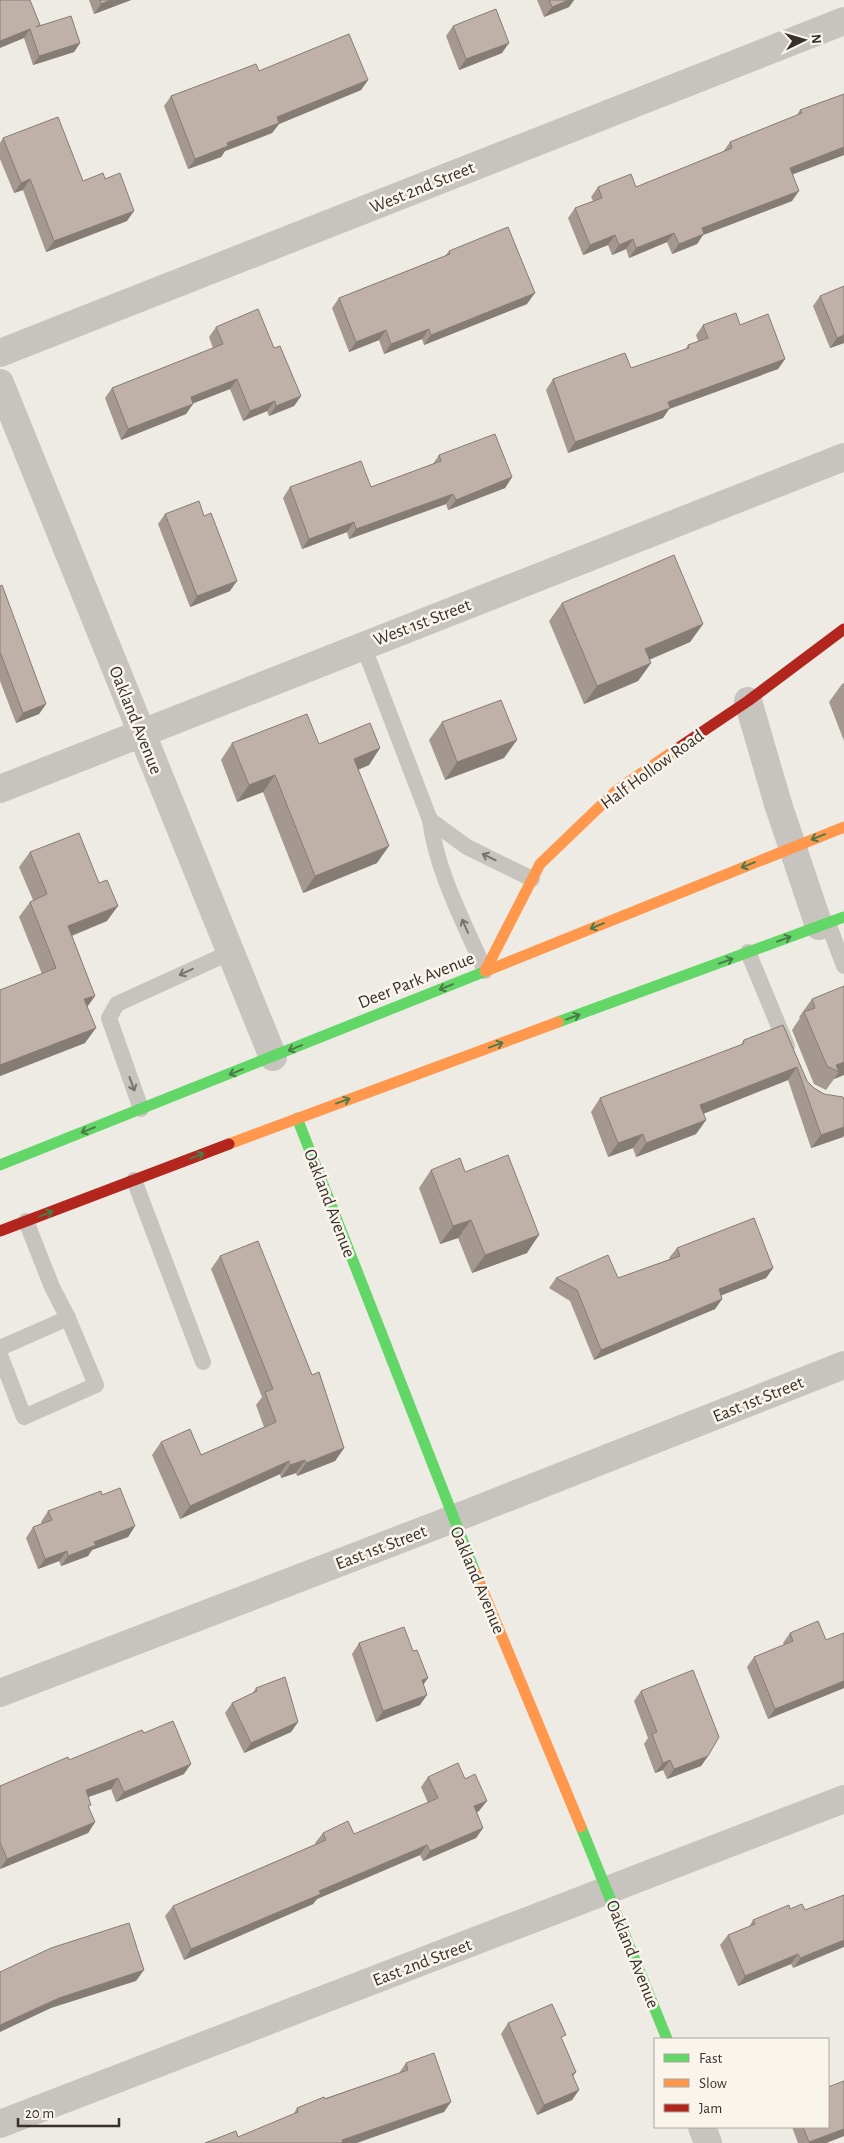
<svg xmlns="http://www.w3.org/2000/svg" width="844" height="2143" font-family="'Alegreya Sans',sans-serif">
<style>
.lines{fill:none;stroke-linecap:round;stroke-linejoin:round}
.lane{stroke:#c7c3be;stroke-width:16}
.street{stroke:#c7c3be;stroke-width:28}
.fast{stroke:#63d668;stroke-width:11}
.slow{stroke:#ff974d;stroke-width:11}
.jam{stroke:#b3261e;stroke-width:11}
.wall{fill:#a59890}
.shaded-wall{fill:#867c76}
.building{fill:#c0b1a8;stroke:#867c76}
.oneway{stroke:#4b7b46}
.oneway2{stroke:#78726d}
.labels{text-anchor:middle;stroke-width:5;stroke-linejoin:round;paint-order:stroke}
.street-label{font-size:18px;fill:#38302b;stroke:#f9f5ed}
</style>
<rect width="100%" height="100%" fill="#eeeae4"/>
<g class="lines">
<g class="lane">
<path d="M363,645L430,820C437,873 464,922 485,971"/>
<polyline points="430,820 467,847 532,879"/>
<polyline points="828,923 844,966"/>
<polyline points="748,952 787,1046"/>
<polyline points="141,1109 109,1018 117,1004 231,952"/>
<polyline points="134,1180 203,1362"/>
<polyline points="0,1348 68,1318 52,1287 26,1221"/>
<polyline points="0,1355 24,1417 96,1385 68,1318"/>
</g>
<g class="street">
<polyline points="0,353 844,21"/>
<polyline points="0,383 273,1057"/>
<polyline points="748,701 778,804 819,926"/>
<polyline points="0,789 844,457"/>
<polyline points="0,1693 453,1519 844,1365"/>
<polyline points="0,2124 844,1799"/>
<polyline points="702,2127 708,2143"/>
</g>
<g class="fast">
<polyline points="558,1022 844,917"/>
<polyline points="297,1118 475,1572"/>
<polyline points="0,1165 486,971"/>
<polyline points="581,1827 667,2039"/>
</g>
<g class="slow">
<polyline points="485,971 540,864 617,790 678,748"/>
<polyline points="486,971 844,827"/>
<polyline points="229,1144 558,1022"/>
<polyline points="475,1572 581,1827"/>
</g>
<g class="jam">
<polyline points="678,748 748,701 844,629"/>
<polyline points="0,1231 229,1144"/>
</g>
</g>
<g class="wall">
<polygon points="0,0 40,25 80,43 74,52 33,65 24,38"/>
<polygon points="89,0 131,0 94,14"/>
<polygon points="537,0 574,0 569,7 544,17"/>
<polygon points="453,26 502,53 459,70 446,36"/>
<polygon points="259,71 368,80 361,90 279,124 272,133 225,151 221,157 188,169 164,106 171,96"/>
<polygon points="844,94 844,155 793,174 792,201 703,235 697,244 672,254 667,242 629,258 626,249 612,255 608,245 583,255 568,218 575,208 593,201 591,197 598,187 636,187 723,152 730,142 796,116 800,110"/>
<polygon points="3,138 83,181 105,179 127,221 46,252 23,190 14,193 0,159 0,143"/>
<polygon points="449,251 527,304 424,345 422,339 384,354 379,340 349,352 332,308 339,298 445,256"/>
<polygon points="820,296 844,343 830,348 813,306"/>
<polygon points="703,325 740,325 785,359 778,369 669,409 663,418 568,453 546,390 553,379 631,368 685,350 688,345 698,341 696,335"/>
<polygon points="216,327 274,348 301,396 294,406 269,416 267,411 243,421 230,389 193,403 186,414 121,440 105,398 112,388 213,348 209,337"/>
<polygon points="439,455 512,477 505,488 448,510 446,504 349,539 347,532 302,549 283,498 290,487 371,487 433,464"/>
<polygon points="165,514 204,516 230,591 190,607 158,524"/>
<polygon points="0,586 46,704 39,714 16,723 0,681"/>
<polygon points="562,603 703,624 690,642 649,660 651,663 638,681 584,704 549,621"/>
<polygon points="844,683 844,741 829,702 842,684"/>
<polygon points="442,722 504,758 445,780 429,740"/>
<polygon points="232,743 319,744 380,748 369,765 358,770 377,863 303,893 263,792 237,802 221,760"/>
<polygon points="30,852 107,921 72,936 95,996 87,1007 85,1043 0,1076 0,990 42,974 19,917 30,902 33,900 19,867"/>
<polygon points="812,999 844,1075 834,1079 826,1090 814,1084 792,1030 800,1018 799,1017"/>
<polygon points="783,1025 807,1081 843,1137 811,1148 788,1080 703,1114 706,1120 696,1134 636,1157 633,1148 608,1157 591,1112 600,1098 741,1045 744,1040"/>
<polygon points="431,1170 465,1172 527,1253 472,1273 458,1238 440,1244 419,1188"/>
<polygon points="677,1248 773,1268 766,1278 721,1295 722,1299 715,1309 594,1360 570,1301 549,1288 556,1278 618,1278 670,1259 669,1258"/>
<polygon points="220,1256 312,1375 344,1448 335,1461 297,1476 296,1473 281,1478 280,1474 180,1519 152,1455 161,1442 201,1455 264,1427 256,1405 262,1397 211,1269"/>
<polygon points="102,1495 135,1526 128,1537 92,1550 88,1556 61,1566 59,1561 38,1569 26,1538 33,1527 42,1524 41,1522 48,1511"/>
<polygon points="790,1633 826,1640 844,1633 844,1688 768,1719 747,1667 754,1657 784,1645 783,1643"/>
<polygon points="359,1643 413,1651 428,1678 423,1684 420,1705 376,1722 352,1654"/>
<polygon points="256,1688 298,1722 291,1732 244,1753 225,1713 232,1703 252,1694"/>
<polygon points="641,1691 708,1756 701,1766 667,1779 663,1770 655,1773 644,1744 648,1738 634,1701"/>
<polygon points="144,1733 184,1774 116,1802 111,1789 89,1797 89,1808 95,1822 88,1833 0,1869 0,1786"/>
<polygon points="428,1777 479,1811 477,1812 483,1828 476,1838 423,1861 420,1855 317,1899 313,1904 184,1960 165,1916 173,1906 316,1844 315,1843 323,1833 354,1834 428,1803 421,1787"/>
<polygon points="844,1895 793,1968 791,1964 738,1986 720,1945 728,1935 749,1927 753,1920 790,1909 805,1910"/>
<polygon points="508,2023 562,2041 576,2072 573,2077 579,2090 572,2100 537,2115 501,2034"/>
<polygon points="406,2063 444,2112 238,2137 293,2115 297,2108 399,2073"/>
<polygon points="844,2081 844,2136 826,2143 798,2143 792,2127 828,2127"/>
</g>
<g class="shaded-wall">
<polygon points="111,0 131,0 94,14 101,4"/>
<polygon points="569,0 574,0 569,7 544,17 552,7"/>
<polygon points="30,29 24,38 0,48 0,41"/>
<polygon points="80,43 74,52 33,65 39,56"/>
<polygon points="509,43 502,53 459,70 466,59"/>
<polygon points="368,80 361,90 279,124 272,133 225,151 221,157 188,169 195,159 277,117"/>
<polygon points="844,147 844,155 783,178 790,168"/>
<polygon points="30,179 23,190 14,193 21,183"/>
<polygon points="799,191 792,201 703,235 697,244 672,254 679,244 702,228"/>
<polygon points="134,211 127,221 46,252 54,241"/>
<polygon points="674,233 667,242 629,258 636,248"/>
<polygon points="615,235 608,245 583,255 590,245"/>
<polygon points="633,239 626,249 612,255 619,245"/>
<polygon points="535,293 527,304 424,345 431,335"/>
<polygon points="429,329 422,339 384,354 391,344"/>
<polygon points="386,330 379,340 349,352 356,342"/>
<polygon points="844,335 844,343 830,348 837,338"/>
<polygon points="785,359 778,369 669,409 663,418 568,453 575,442 668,402"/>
<polygon points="237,379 230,389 184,407 191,397"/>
<polygon points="301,396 294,406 269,416 276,406"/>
<polygon points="275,401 267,411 243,421 250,411"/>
<polygon points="193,404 186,414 121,440 128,429"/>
<polygon points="512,477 505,488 448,510 456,500"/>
<polygon points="453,494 446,504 349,539 356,529"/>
<polygon points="354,522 347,532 302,549 309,539"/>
<polygon points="237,581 230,591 190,607 197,596"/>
<polygon points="703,624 690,642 632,667 645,649"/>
<polygon points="651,663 638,681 584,704 597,686"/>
<polygon points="46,704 39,714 16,723 23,713"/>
<polygon points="517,740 504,758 445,780 457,762"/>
<polygon points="380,748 369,765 342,776 354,759"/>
<polygon points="275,775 263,792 237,802 249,785"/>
<polygon points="389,846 377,863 303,893 315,876"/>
<polygon points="118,906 107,921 57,941 68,926"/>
<polygon points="95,996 84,1011 84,999"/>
<polygon points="96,1028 85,1043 0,1076 0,1065"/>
<polygon points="844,1062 844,1075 834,1079 839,1072 836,1065"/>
<polygon points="797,1067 788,1080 690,1119 700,1105"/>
<polygon points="706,1120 696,1134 636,1157 646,1143"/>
<polygon points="844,1127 844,1136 843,1137 811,1148 821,1135"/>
<polygon points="643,1134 633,1148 608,1157 618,1143"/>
<polygon points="471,1220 458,1238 440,1244 453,1226"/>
<polygon points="539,1235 527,1253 472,1273 485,1255"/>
<polygon points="773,1268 766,1278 712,1299 719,1289"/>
<polygon points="722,1299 715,1309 594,1360 601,1350"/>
<polygon points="344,1448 335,1461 297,1476 306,1463"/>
<polygon points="305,1460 296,1473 281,1478 290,1465"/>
<polygon points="289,1461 280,1474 180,1519 190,1506"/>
<polygon points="135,1526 128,1537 92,1550 88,1556 61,1566 68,1556 94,1542"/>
<polygon points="67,1551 59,1561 38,1569 45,1559"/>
<polygon points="428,1678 421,1688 422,1680"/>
<polygon points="844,1681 844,1688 768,1719 775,1709"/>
<polygon points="427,1695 420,1705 376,1722 383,1711"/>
<polygon points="298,1722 291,1732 244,1753 251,1743"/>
<polygon points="708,1756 701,1766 667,1779 674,1769"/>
<polygon points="670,1760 663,1770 655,1773 663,1763"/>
<polygon points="191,1764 184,1774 116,1802 124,1792"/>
<polygon points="118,1778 111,1789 79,1800 86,1790"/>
<polygon points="487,1801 479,1811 467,1816 474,1806"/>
<polygon points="95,1822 88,1833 0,1869 7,1859"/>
<polygon points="483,1828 476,1838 423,1861 430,1851"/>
<polygon points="427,1845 420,1855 317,1899 313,1904 184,1960 191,1949 319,1891"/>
<polygon points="844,1940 844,1947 793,1968 800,1958"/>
<polygon points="798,1954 791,1964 738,1986 745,1976"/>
<polygon points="144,1970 136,1981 51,2008 0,2032 0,2025 59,1998"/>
<polygon points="579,2090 572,2100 537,2115 544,2105"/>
<polygon points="451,2102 444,2112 357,2143 340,2143 342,2140"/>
<polygon points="844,2129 844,2136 826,2143 809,2143 809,2142"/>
</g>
<g class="building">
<polygon points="0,0 30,0 40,25 36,27 71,16 80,43 39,56 30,29 0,41"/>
<polygon points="100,0 111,0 101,4"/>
<polygon points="549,0 569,0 552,7"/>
<polygon points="496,9 509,43 466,59 453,26"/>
<polygon points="349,34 368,80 277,117 279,123 227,143 228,146 195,159 171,96 256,64 259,71"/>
<polygon points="844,94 844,147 790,168 799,191 702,228 704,234 679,244 674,233 636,248 633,239 619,245 615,235 590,245 575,208 602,198 598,187 631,174 636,187 732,148 730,142 802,113 800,110"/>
<polygon points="58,117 83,181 103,173 105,179 120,173 134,211 54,241 30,179 21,183 3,138"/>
<polygon points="508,227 535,293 431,335 429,329 391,344 386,330 356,342 339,298 450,254 449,251"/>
<polygon points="844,286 844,335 837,338 820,296"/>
<polygon points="258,309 274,348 280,346 301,396 276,406 275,401 250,411 237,379 191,397 193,404 128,429 112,388 223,344 216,327"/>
<polygon points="736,313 740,325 768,314 785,359 668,402 670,408 575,442 553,379 625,353 631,368 689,348 688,345 708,338 703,325"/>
<polygon points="495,434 512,477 456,500 453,494 356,529 354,522 309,539 290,487 361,461 371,487 441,461 439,455"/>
<polygon points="199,501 204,516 211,513 237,581 197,596 165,514"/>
<polygon points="674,555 703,624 645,649 651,663 597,686 562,603"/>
<polygon points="2,585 46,704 23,713 0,652 0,586"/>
<polygon points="501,700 517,740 457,762 442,722"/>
<polygon points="307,714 319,744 370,723 380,748 354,759 389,846 315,876 275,775 249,785 232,743"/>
<polygon points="79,833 99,883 107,880 118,906 68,926 95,996 84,999 96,1028 0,1065 0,990 56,968 30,902 47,894 30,852"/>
<polygon points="844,986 844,1062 836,1065 839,1072 827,1066 804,1012 815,1008 812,999"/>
<polygon points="783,1025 807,1081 814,1088 824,1094 843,1097 844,1100 844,1127 821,1135 797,1067 700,1105 706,1120 646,1143 643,1134 618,1143 600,1098 743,1044 744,1040"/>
<polygon points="508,1155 539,1235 485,1255 471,1220 453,1226 431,1170 460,1158 465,1172"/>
<polygon points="754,1218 773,1268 719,1289 722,1299 601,1350 577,1290 556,1278 608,1255 618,1278 680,1256 677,1248"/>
<polygon points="258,1241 312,1375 319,1372 344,1448 306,1463 305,1460 290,1465 289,1461 190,1506 161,1442 190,1429 201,1455 276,1422 265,1392 273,1389 220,1256"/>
<polygon points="120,1488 135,1526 94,1542 96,1545 68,1556 67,1551 45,1559 33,1527 52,1520 48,1511 101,1491 102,1495"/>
<polygon points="818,1621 826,1640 844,1633 844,1681 775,1709 754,1657 793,1641 790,1633"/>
<polygon points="404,1627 413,1651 417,1650 428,1678 422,1680 427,1695 383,1711 359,1643"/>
<polygon points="693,1670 719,1737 708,1756 674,1769 670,1760 663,1763 652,1734 657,1732 641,1691"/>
<polygon points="285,1677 298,1722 251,1743 232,1703 257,1691 256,1688"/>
<polygon points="173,1721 191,1764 124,1792 118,1778 86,1790 91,1805 88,1806 95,1822 7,1859 0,1842 0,1786 68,1757 69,1760 142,1730 144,1733"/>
<polygon points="458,1763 465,1779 475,1774 487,1801 474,1806 483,1828 430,1851 427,1845 319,1891 321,1894 191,1949 173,1906 326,1840 323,1833 348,1821 354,1834 438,1798 428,1777"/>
<polygon points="844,1895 844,1940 800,1958 798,1954 745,1976 728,1935 755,1924 753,1920 789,1905 790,1909 802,1904 805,1910"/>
<polygon points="129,1923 144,1970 59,1998 0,2025 0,1972 51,1948"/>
<polygon points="552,2004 566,2035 561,2037 576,2072 572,2074 579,2090 544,2105 508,2023"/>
<polygon points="434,2053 451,2102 342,2140 343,2142 341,2143 205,2143 236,2131 238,2137 298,2112 297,2108 324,2097 325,2099 408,2070 406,2063"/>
<polygon points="844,2081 844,2129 809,2142 803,2127 828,2127 828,2087"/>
</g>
<defs><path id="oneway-shaft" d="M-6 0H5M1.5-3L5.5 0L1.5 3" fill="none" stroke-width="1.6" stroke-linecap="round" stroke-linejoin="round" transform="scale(1.25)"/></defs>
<g class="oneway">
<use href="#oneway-shaft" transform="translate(818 837) rotate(158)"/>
<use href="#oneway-shaft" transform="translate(748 865) rotate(158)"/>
<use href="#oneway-shaft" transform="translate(597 926) rotate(158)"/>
<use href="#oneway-shaft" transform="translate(784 939) rotate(-20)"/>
<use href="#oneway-shaft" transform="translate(726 961) rotate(-20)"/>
<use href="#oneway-shaft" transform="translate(446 987) rotate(158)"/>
<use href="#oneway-shaft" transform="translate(573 1017) rotate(-20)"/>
<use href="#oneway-shaft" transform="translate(496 1045) rotate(-20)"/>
<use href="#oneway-shaft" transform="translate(295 1048) rotate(158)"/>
<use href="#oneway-shaft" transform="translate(236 1072) rotate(158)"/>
<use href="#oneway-shaft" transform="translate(343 1101) rotate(-20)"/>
<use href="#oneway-shaft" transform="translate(88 1130) rotate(158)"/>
<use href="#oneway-shaft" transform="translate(197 1156) rotate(-21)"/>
<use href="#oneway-shaft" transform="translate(46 1214) rotate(-21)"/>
</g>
<g class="oneway2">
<use href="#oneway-shaft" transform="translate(489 857) rotate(-154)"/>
<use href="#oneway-shaft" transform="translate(465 926) rotate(-114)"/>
<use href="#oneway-shaft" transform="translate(186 972) rotate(155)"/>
<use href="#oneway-shaft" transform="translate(132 1084) rotate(70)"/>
</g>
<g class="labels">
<g class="street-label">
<text transform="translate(422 187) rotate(-22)" y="6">West 2nd Street</text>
<text transform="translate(422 622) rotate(-21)" y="6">West 1st Street</text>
<text transform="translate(136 720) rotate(68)" y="6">Oakland Avenue</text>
<text transform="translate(652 769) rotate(-36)" y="6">Half Hollow Road</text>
<text transform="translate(416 980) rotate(-22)" y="6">Deer Park Avenue</text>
<text transform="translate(330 1203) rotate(69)" y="6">Oakland Avenue</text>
<text transform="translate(758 1399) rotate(-22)" y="6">East 1st Street</text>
<text transform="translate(381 1547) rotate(-21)" y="6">East 1st Street</text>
<text transform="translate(478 1580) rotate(67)" y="6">Oakland Avenue</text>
<text transform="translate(633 1954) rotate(68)" y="6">Oakland Avenue</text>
<text transform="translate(422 1962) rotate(-21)" y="6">East 2nd Street</text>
</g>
</g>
<rect x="654" y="2038" width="175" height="90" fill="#f9f5ed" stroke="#aca69f"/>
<rect x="664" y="2054" width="25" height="8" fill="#63d668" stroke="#aca69f"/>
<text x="699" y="2063" font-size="15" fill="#38302b">Fast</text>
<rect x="664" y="2079" width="25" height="8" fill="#ff974d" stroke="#aca69f"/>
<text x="699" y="2088" font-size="15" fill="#38302b">Slow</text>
<rect x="664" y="2104" width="25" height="8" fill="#b3261e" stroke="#aca69f"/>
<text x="699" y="2113" font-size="15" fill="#38302b">Jam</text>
<g transform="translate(804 40) rotate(85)" stroke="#f9f5ed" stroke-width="4" paint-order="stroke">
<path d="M0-4L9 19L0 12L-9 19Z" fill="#38302b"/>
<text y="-8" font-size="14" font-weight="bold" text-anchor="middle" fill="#38302b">N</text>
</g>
<path d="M18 2118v8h101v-8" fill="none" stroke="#38302b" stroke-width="2.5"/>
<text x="25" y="2118" font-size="15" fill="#38302b" stroke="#f9f5ed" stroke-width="4" paint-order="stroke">20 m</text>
</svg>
